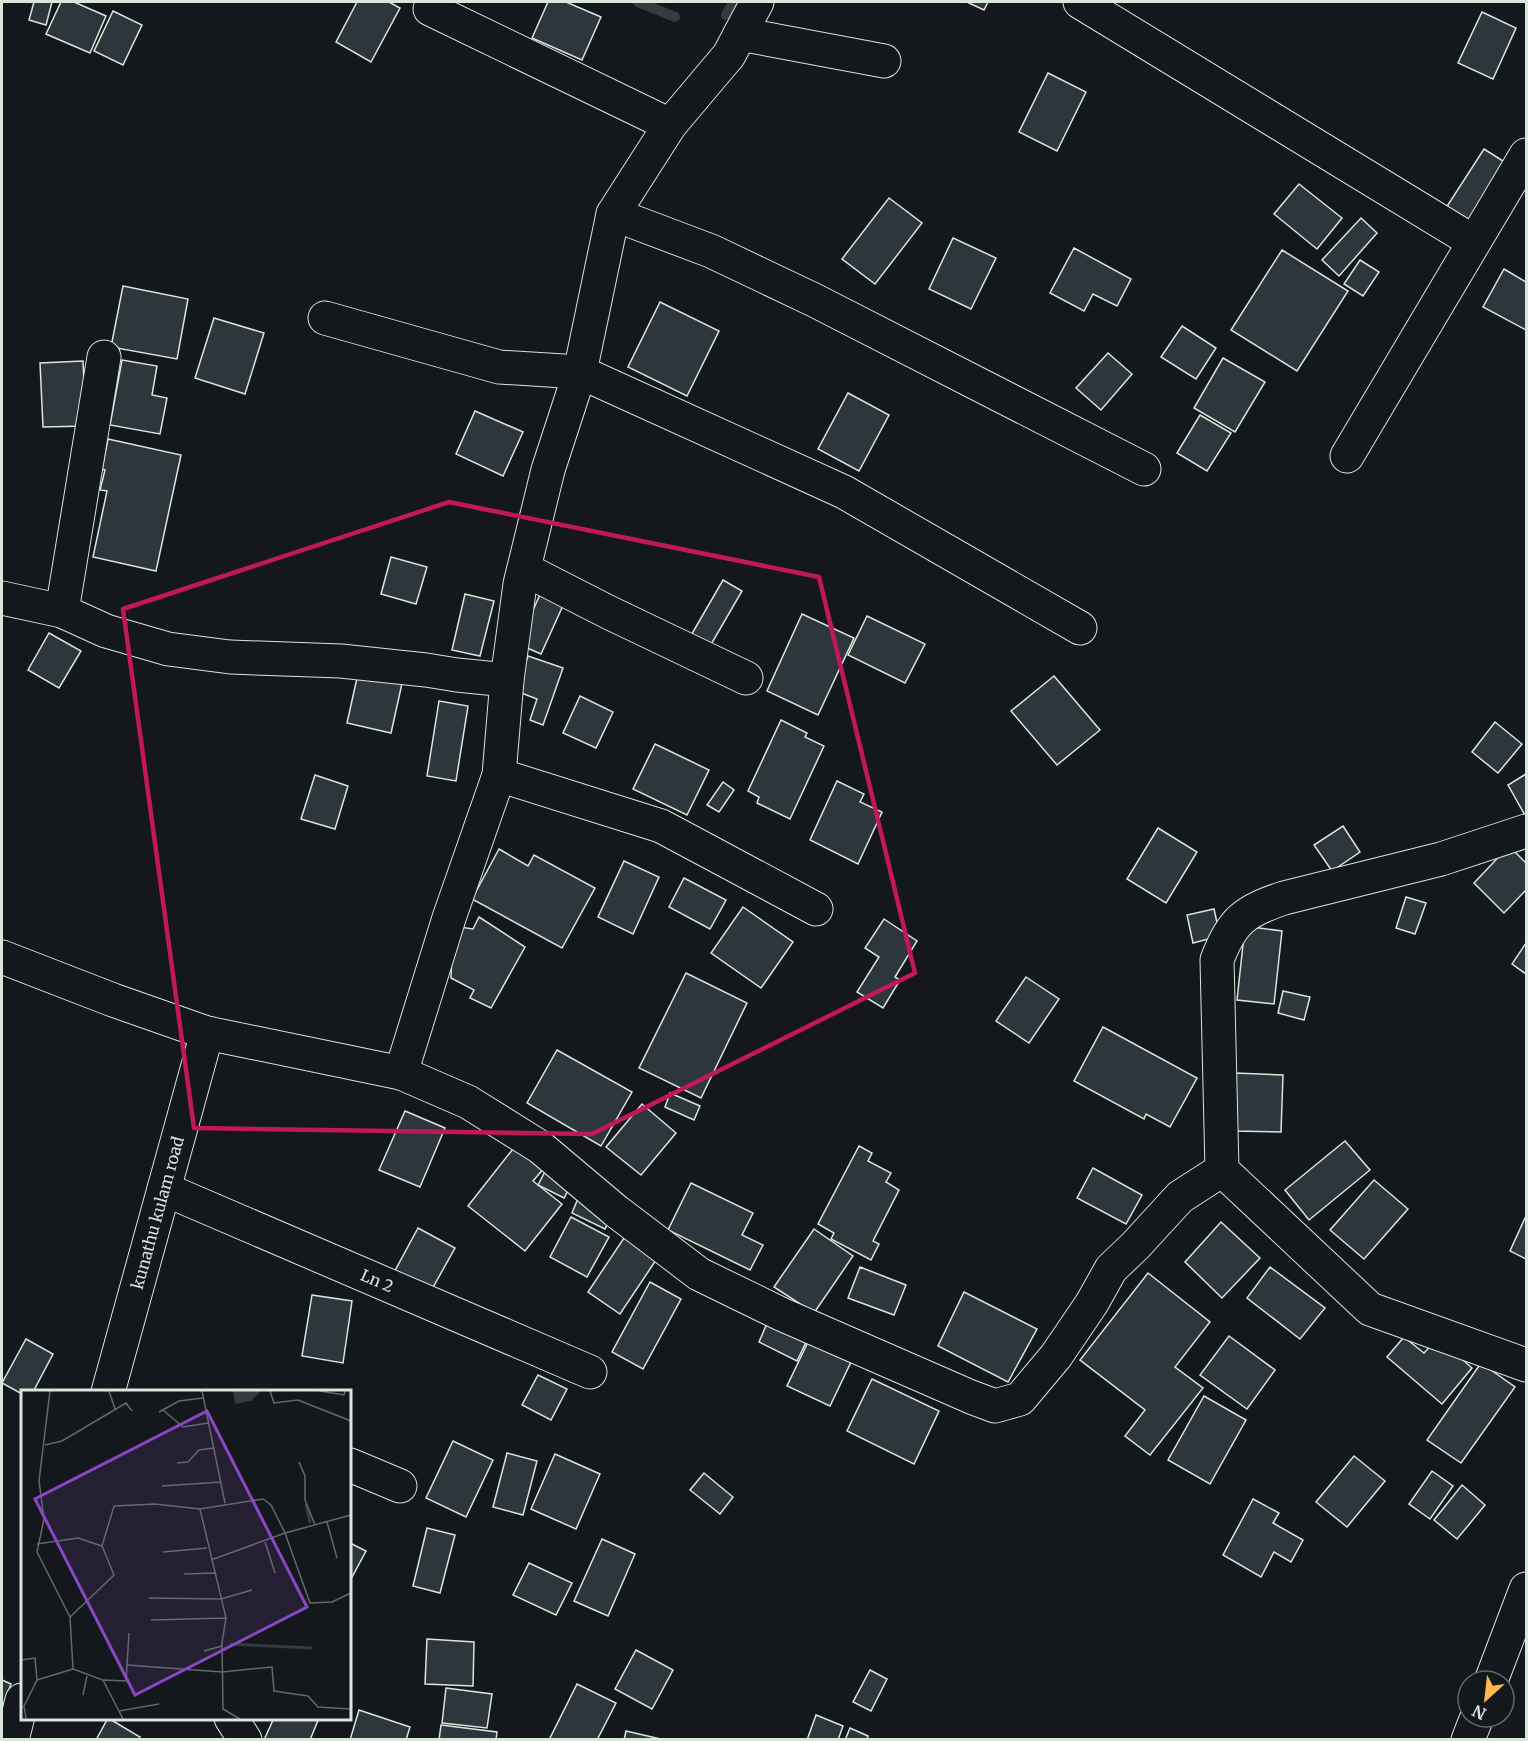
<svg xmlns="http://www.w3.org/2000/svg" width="1528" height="1741" font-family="Merriweather,serif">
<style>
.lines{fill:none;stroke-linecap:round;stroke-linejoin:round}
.stream{stroke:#363b3e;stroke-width:10}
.building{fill:#2c363c;stroke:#d8e6dc;stroke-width:1.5}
.minor-casing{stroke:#d8e6dc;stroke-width:35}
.minor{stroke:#14181c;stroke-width:33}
.marked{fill:none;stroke:#c2185b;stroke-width:4.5;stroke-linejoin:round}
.labels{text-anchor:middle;stroke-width:4.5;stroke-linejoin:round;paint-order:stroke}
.street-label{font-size:16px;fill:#d8e6dc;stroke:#14181c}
.inset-river{fill:none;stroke:#363b3e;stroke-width:3}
.inset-road{fill:none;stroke:#626a69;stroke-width:1.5}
.view{fill:#8948c3;fill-opacity:0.15;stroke:#8948c3;stroke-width:3}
.inset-edge{fill:none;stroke:#d8e6dc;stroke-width:3}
</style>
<rect width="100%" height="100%" fill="#14181c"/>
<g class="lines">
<g class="stream">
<polyline points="638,2 675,17"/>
<polyline points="726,15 733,2"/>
</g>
</g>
<g class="building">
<polygon points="34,2 52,2 46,25 29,20"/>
<polygon points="61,2 74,2 106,16 90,53 46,34"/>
<polygon points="357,2 389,2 400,8 371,62 336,42"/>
<polygon points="548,2 566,2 601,17 582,60 532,38"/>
<polygon points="967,2 988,2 984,10"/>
<polygon points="113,11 142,25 123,65 94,51"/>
<polygon points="1482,12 1516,28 1493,79 1458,63"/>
<polygon points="1048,73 1086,92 1057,151 1019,132"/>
<polygon points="1484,149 1522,173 1481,236 1444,211"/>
<polygon points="1299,184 1342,218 1317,249 1274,214"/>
<polygon points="889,198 922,223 875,284 842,259"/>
<polygon points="1361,218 1377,233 1339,276 1322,260"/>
<polygon points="953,238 996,258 971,309 929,289"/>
<polygon points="1074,248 1131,279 1117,306 1093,294 1084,311 1050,293"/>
<polygon points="1282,250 1348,291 1297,371 1231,330"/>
<polygon points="1360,260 1379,272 1363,296 1344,284"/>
<polygon points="1504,269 1526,282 1526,330 1483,307"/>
<polygon points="123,286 188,299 177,359 111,347"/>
<polygon points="660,302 719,331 687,396 628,367"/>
<polygon points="214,318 264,333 245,394 195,378"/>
<polygon points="1182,326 1216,348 1196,379 1161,357"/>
<polygon points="1108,353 1132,374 1101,410 1076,388"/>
<polygon points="1223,358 1265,382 1235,432 1194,408"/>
<polygon points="122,360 157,366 152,395 167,398 160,434 110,425"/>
<polygon points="83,361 86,426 43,427 40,363"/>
<polygon points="848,393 889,415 859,471 818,449"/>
<polygon points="475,411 523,432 503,476 456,454"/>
<polygon points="1200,415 1231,433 1207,471 1177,453"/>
<polygon points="108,439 181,455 156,571 93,557 107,491 100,490 105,470 102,469"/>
<polygon points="391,557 427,567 416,604 381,594"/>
<polygon points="723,580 742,591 709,648 690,637"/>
<polygon points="542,590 565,601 541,654 518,644"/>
<polygon points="465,594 494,601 480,656 452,650"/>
<polygon points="802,614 854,638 818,715 767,691"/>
<polygon points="867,616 925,644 905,683 848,655"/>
<polygon points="49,633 81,651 59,688 28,670"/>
<polygon points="528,656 563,668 543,725 530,720 537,699 516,691"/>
<polygon points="359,669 403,679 391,733 347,723"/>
<polygon points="1054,676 1100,730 1057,765 1011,711"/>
<polygon points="580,696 613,712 596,748 563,733"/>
<polygon points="439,701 468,706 456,781 427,776"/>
<polygon points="781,720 807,733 805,737 824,746 790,819 757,803 759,797 748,791"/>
<polygon points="1495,722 1522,744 1498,773 1472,752"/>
<polygon points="655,744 709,770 687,815 633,789"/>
<polygon points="1526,774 1526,817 1508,785"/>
<polygon points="315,775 348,786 335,829 301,819"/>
<polygon points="837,781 864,794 860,802 882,812 858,864 810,840"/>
<polygon points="723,782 734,790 719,812 707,805"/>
<polygon points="1343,826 1360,852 1332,871 1314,845"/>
<polygon points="1158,828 1197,852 1166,903 1127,879"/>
<polygon points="1509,846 1526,863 1526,890 1504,913 1474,883"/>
<polygon points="499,849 528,866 534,855 595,888 562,948 472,899"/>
<polygon points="624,861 659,877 633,934 598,917"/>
<polygon points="684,878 726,900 710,929 669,907"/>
<polygon points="1406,897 1426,903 1415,934 1396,928"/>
<polygon points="743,907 793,942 761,988 711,953"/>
<polygon points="1214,909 1220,936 1193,943 1187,915"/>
<polygon points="479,917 525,947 491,1008 470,998 474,990 451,978 453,926 473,929"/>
<polygon points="884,919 917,941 895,977 900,980 883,1008 857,992 879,957 865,948"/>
<polygon points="1245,926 1282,931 1274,1004 1237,1000"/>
<polygon points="1526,943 1526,974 1512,964"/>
<polygon points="686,973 747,1003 701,1098 639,1068"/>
<polygon points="1026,977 1059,999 1029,1043 996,1021"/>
<polygon points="1283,991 1310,997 1304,1020 1278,1013"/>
<polygon points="1103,1027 1197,1078 1170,1127 1146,1114 1144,1119 1074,1081"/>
<polygon points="557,1050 632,1092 601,1146 527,1103"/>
<polygon points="1235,1073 1283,1075 1281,1132 1233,1131"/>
<polygon points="670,1093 700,1106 694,1120 665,1107"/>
<polygon points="642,1104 676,1133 641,1175 606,1147"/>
<polygon points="405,1111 445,1128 420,1187 379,1170"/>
<polygon points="1345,1141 1370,1170 1309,1220 1285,1190"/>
<polygon points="516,1145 545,1167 533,1181 562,1204 525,1251 468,1206"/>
<polygon points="859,1146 872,1153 868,1161 891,1173 886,1182 899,1190 873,1241 879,1244 871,1260 831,1239 834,1233 818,1224"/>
<polygon points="547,1168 573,1181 564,1198 538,1185"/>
<polygon points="1093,1168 1142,1195 1126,1224 1077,1198"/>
<polygon points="1374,1180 1408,1209 1364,1259 1330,1230"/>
<polygon points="691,1183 753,1213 742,1235 763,1245 750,1270 668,1230"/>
<polygon points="579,1196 613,1212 605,1229 572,1213"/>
<polygon points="571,1217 609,1237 587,1277 550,1257"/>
<polygon points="1525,1218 1526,1219 1526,1259 1510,1251"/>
<polygon points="1221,1222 1260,1258 1222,1298 1185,1262"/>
<polygon points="418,1228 455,1248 427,1298 391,1278"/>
<polygon points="814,1229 853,1256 814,1313 774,1287"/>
<polygon points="624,1238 656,1260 620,1314 588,1292"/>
<polygon points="860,1267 906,1285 894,1315 848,1298"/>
<polygon points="1270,1267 1325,1308 1300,1339 1247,1298"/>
<polygon points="1148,1273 1210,1322 1175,1367 1203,1388 1150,1455 1125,1436 1145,1410 1080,1360"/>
<polygon points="650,1282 681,1299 643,1369 612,1352"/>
<polygon points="964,1292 1037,1329 1008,1382 938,1346"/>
<polygon points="312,1295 352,1301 343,1363 302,1356"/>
<polygon points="768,1321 807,1340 797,1361 759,1342"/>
<polygon points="1229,1336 1275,1370 1247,1409 1200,1375"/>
<polygon points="1404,1337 1424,1353 1438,1338 1472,1368 1442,1404 1387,1357"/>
<polygon points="26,1339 53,1354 33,1392 22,1392 22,1394 2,1383"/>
<polygon points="808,1342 851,1362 830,1406 787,1386"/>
<polygon points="1481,1363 1515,1387 1461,1463 1427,1440"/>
<polygon points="538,1375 567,1389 551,1420 522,1405"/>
<polygon points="872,1379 939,1411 914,1464 847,1431"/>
<polygon points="1204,1396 1246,1420 1210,1484 1168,1460"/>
<polygon points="453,1441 493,1460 466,1517 426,1498"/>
<polygon points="507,1453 537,1461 523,1515 493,1507"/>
<polygon points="555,1454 600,1474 576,1529 531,1509"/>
<polygon points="1354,1456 1385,1481 1347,1527 1316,1502"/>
<polygon points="1432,1471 1453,1486 1430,1519 1409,1504"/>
<polygon points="704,1473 733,1497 720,1514 690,1490"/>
<polygon points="1462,1485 1485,1505 1457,1539 1434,1520"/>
<polygon points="1253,1499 1279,1513 1273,1523 1303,1540 1291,1562 1274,1552 1261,1577 1223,1555"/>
<polygon points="427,1528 455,1535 440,1593 413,1586"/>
<polygon points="602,1539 635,1554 608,1616 574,1601"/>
<polygon points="350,1543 366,1551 350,1581"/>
<polygon points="529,1563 572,1583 556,1615 513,1595"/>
<polygon points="427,1639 474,1642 473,1686 425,1684"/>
<polygon points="636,1650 673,1670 652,1709 615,1689"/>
<polygon points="870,1670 887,1679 871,1711 853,1702"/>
<polygon points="2,1680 11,1684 2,1709"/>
<polygon points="577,1684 616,1703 597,1740 549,1740"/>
<polygon points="446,1688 492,1694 487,1728 442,1723"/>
<polygon points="359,1710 410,1727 406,1740 350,1740"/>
<polygon points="816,1715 843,1726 838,1740 807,1740"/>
<polygon points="108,1718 140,1737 139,1740 96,1740"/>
<polygon points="274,1718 319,1718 310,1740 264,1740"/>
<polygon points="441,1725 497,1732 496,1740 439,1740"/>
<polygon points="850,1728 868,1736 867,1740 845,1740"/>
<polygon points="626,1731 665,1740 624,1740"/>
</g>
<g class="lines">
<g class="minor-casing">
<g id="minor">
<polyline points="757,2 729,55 670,125 613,214 580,372 548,470 520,584 507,680 499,775 449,918 401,1073 468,1102 540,1147 616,1211 699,1274 781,1314 971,1397 995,1406 1020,1399 1056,1356 1092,1303 1111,1269 1136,1245 1180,1197 1222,1170 1370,1309 1526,1365"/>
<polyline points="1080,2 1474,242"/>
<polyline points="430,9 670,125"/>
<polyline points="740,34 884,61"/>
<polyline points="613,214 711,251 814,300 1144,469"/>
<polyline points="325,318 499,367 580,372 844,492 1080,628"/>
<polyline points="1347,456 1526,155"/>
<polyline points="524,569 608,612 746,678"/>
<polyline points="2,598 62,611 106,631 168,649 230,657 341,661 426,670 457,675 507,680"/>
<polyline points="62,611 104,357"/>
<polyline points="499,775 661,826 816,909"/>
<polyline points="2,957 113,1000 207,1033 401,1073"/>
<path d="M1222,1170L1217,960C1232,920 1245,911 1284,898L1441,859L1526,831"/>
<path id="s1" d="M164,1189L590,1372"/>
<path id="s2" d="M108,1392L207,1033"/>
<polyline points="350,1465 400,1486"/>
<polyline points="1491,1681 1526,1589"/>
<polyline points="231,1718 245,1740"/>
<polyline points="12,1740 22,1700"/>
<polyline points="1468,1740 1477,1717"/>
</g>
</g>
<use href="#minor" class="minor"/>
</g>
<path class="marked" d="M449,502L819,577L915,973L592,1134L194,1128L123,609Z"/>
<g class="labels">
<g class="street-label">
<text dy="6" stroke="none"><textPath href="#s2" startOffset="186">kunathu kulam road</textPath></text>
<text dy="6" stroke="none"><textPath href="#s1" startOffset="232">Ln 2</textPath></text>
</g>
</g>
<g transform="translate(21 1390)">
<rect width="330" height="330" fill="#14181c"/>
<path d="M212,1H240L230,11L214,14Z" fill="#363b3e"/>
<path class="inset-river" d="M285,114L289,133M209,254L291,258"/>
<path class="inset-road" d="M29,1L18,91L23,129L16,162L49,227L52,279L82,290L102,329M88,1L94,19M181,1L204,113M249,1L253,13L277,10L330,31M299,1L323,5L324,1M142,20L162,37L187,33M138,22L158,11L182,8M24,55L41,51L105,13L111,21M278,72L284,86V110L294,135M156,73L167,72L178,60L193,58M141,96L200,92M179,119L242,109L250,115L264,143L330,125M306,132L316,168M244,152L254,183M16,154L57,148L81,156L93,116L134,114L179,119L205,228L201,253L202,319L219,329M142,162L186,158M190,170L264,143L289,213L311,212L330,203M163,184L195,183M128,208L200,209L231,200M49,227L93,185L81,156M130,230L205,228M183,261L201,256M0,270L14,268L16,290L3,316L5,328M106,275L201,282L251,277L253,301L287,306L297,317L330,319M16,290L52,279M82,290L105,291L108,243M62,305L66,286M98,321L138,314"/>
<path class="view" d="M186,21L286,217L114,305L14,109Z"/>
<rect width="330" height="330" class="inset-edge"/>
</g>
<rect width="1528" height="1741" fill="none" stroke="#d8e6dc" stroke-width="6"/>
<g transform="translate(1486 1699) rotate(207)"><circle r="28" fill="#14181c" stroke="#626a69" stroke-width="1.5"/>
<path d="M0-4.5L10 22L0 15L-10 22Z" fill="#ffb74d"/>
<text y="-9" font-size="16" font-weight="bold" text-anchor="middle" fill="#d8e6dc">N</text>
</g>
</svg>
